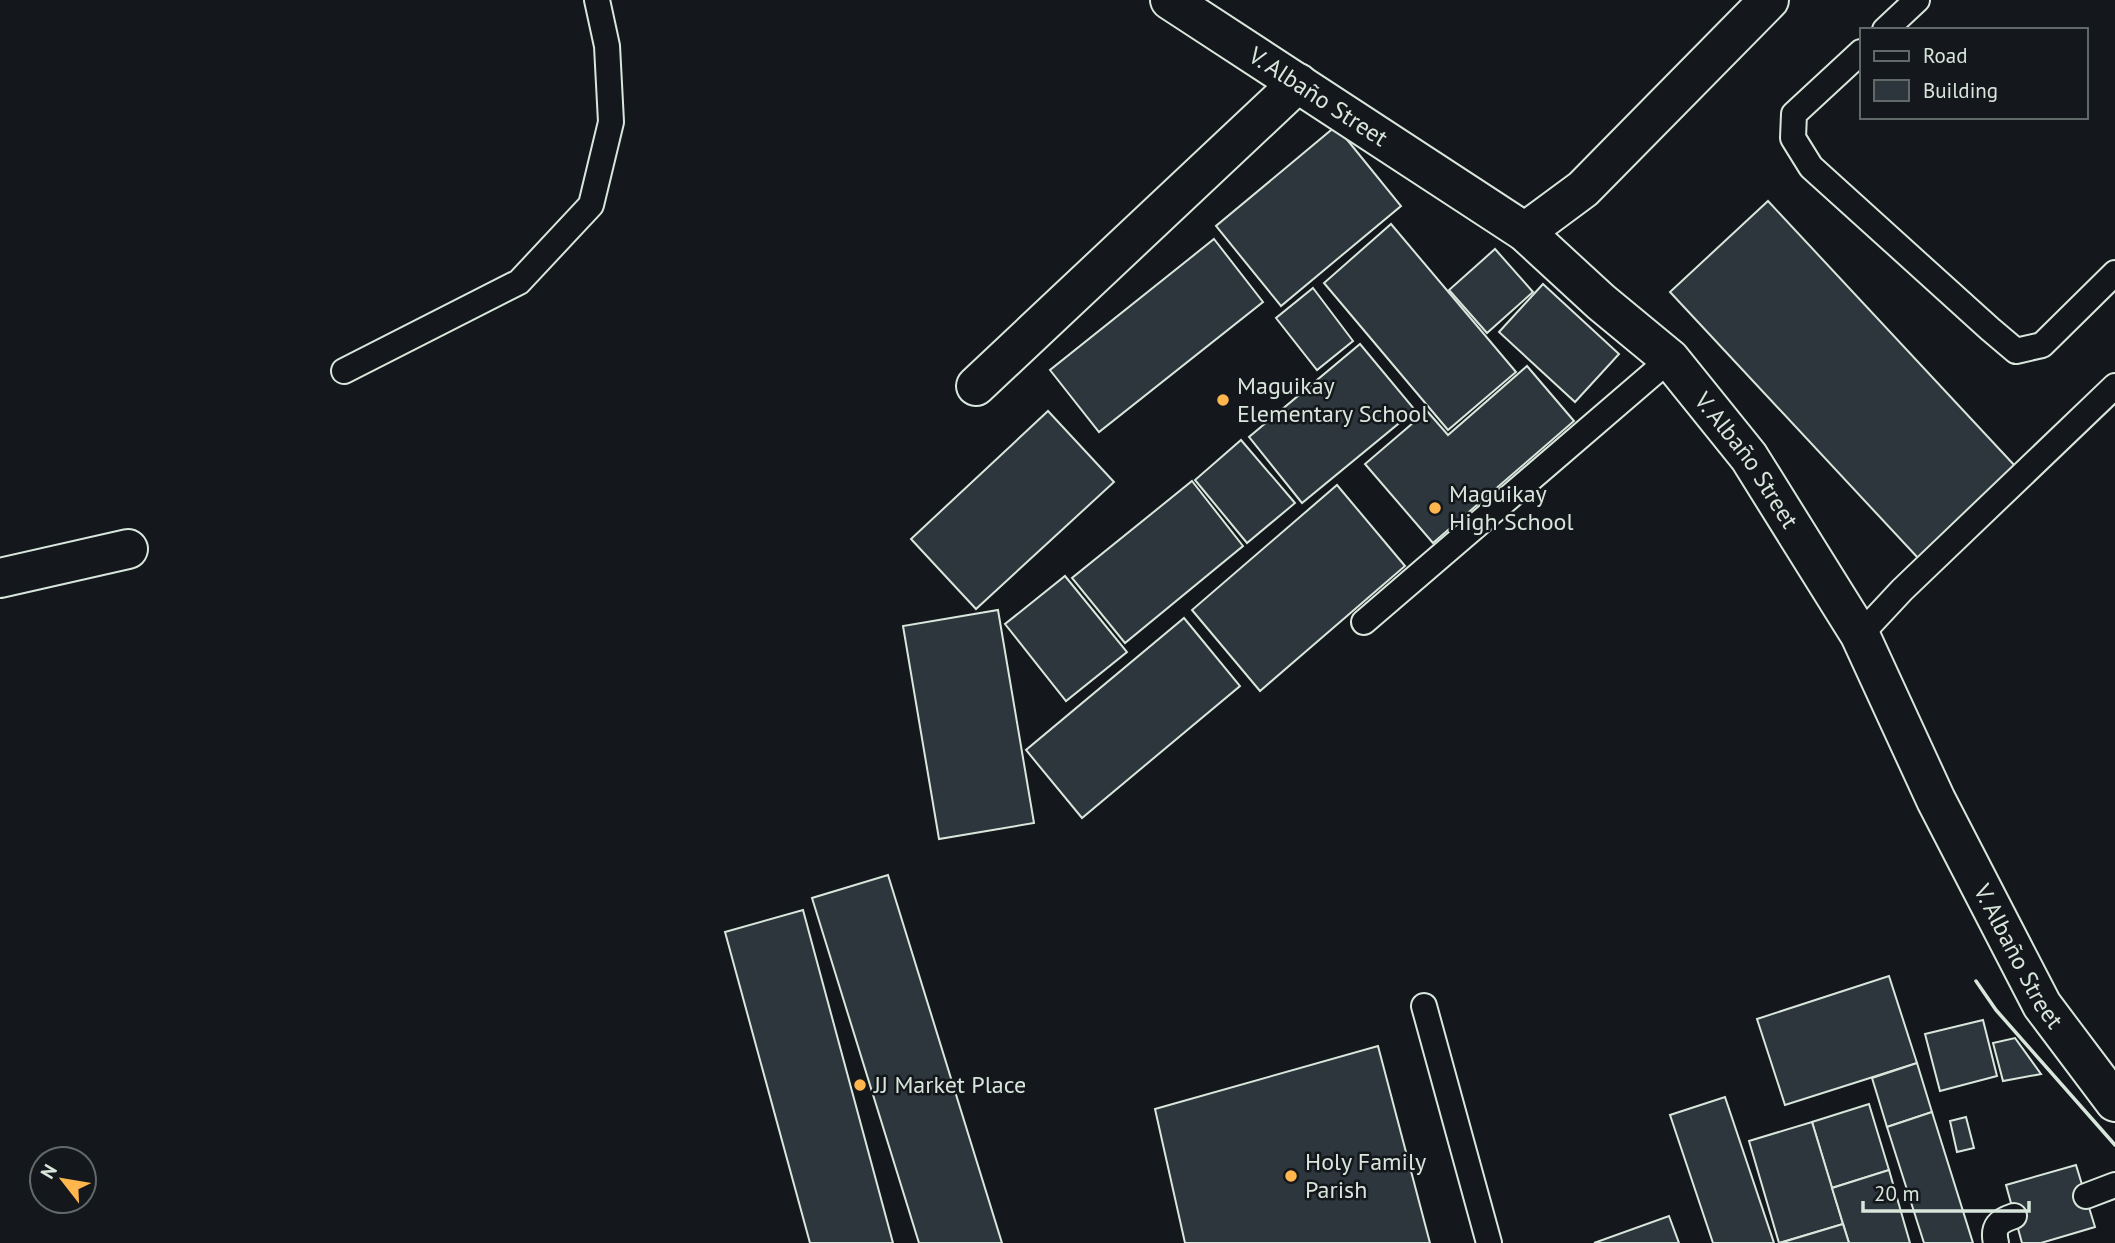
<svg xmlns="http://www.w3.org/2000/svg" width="2115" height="1243" font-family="'PT Sans',sans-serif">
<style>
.building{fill:#2c363c;stroke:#d8e6dc;stroke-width:2}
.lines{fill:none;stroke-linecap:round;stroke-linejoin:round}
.lane-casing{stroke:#d8e6dc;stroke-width:28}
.street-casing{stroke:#d8e6dc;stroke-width:42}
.secondary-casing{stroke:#d8e6dc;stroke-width:42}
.lane{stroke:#14181c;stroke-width:24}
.street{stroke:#14181c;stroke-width:38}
.secondary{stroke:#14181c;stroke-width:38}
.wall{stroke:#d8e6dc;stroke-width:3.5}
.poi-dot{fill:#ffb74d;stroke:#14181c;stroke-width:2.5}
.labels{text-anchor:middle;stroke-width:5;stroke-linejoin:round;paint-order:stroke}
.street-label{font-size:24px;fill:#d8e6dc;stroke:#14181c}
.poi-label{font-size:24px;fill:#d8e6dc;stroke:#14181c;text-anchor:start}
</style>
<rect width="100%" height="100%" fill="#14181c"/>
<g class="building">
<polygon points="1336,126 1401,206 1281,306 1216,226"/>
<polygon points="1768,201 2016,467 1919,559 1670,292"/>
<polygon points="1391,224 1516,372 1448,430 1324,283"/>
<polygon points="1214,239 1263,302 1099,432 1050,370"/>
<polygon points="1495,249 1533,292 1487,333 1449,290"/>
<polygon points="1543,284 1619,354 1575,402 1499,332"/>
<polygon points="1313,288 1353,341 1317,370 1276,318"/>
<polygon points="1360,344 1415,410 1302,503 1249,437"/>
<polygon points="1527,366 1574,421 1433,543 1365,464 1427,411 1448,435"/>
<polygon points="1048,411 1114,482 976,609 911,539"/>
<polygon points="1241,440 1295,503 1247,543 1195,480"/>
<polygon points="1192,481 1243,546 1125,643 1072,578"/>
<polygon points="1337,485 1405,566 1260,691 1192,610"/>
<polygon points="1065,576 1127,652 1066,701 1005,624"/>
<polygon points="998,610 1034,823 939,839 903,626"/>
<polygon points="1184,618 1240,686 1082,818 1026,750"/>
<polygon points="888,875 1002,1243 919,1243 812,898"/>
<polygon points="803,910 893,1243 810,1243 725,932"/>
<polygon points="1889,976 1917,1063 1785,1105 1757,1019"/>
<polygon points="1983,1020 1997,1076 1940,1091 1925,1034"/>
<polygon points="2015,1038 2041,1074 2003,1081 1993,1043"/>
<polygon points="1378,1046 1430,1243 1185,1243 1155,1109"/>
<polygon points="1917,1063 1932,1112 1887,1127 1872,1078"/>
<polygon points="1725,1097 1774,1243 1713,1243 1670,1115"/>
<polygon points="1869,1104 1889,1170 1832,1188 1812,1122"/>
<polygon points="1932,1112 1973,1243 1924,1243 1887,1127"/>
<polygon points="1966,1117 1974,1148 1957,1152 1950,1121"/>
<polygon points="1812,1122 1843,1224 1779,1243 1749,1141"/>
<polygon points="2076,1165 2095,1227 2041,1243 2022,1243 2006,1185"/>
<polygon points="1889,1170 1910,1243 1849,1243 1832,1188"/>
<polygon points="1669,1216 1679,1243 1594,1243"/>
<polygon points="1843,1224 1849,1243 1780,1243"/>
</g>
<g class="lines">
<g class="lane-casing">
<g id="lane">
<polyline points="1885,30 1917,0"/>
<polyline points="1861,52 1794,114 1793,138 1811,167 1990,329 2016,351 2042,345 2115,273"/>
<polyline points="344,371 519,282 591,205 611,122 607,46 597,0"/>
<polyline points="1364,622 1670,359"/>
<polyline points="1860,635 1902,590 2115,386"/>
<polyline points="1424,1006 1489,1243"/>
<polyline points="2086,1196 2115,1185"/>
<path d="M1996,1243C1992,1226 1999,1221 2014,1216"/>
</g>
</g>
<g class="street-casing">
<g id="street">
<polyline points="1525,232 1583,189 1769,0"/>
<polyline points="976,386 1298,83"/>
<polyline points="0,578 128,549"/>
</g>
</g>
<g class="secondary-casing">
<g id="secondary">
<path id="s1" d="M1170,0L1525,232L1601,302L1670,359L1749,457L1860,635L1936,800L2042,1005L2115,1102"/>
</g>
</g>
<use href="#lane" class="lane"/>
<use href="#street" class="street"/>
<use href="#secondary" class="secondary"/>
<polyline class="wall" points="1976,981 1996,1010 2115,1145"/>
</g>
<g class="poi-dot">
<circle cx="1223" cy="400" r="7"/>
<circle cx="1435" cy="508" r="7"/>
<circle cx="860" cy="1085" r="7"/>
<circle cx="1291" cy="1176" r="7"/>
</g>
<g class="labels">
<g class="street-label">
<text dy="8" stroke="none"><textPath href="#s1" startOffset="177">V. Albaño Street</textPath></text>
<text dy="8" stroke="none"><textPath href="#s1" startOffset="744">V. Albaño Street</textPath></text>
<text dy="8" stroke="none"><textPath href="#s1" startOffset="1311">V. Albaño Street</textPath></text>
</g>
<g class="poi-label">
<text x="1237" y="394">Maguikay<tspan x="1237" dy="28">Elementary School</tspan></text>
<text x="1449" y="502">Maguikay<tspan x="1449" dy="28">High School</tspan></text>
<text x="874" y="1093">JJ Market Place</text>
<text x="1305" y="1170">Holy Family<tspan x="1305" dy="28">Parish</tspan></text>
</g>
</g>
<rect x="1860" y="28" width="228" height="91" fill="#14181c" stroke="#626a69" stroke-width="2"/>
<rect x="1874" y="51" width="35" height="10" fill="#14181c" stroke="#626a69" stroke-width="2"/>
<text x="1923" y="63" font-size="21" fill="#d8e6dc">Road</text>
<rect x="1874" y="80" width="35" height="21" fill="#2c363c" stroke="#626a69" stroke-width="2"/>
<text x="1923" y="98" font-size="21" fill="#d8e6dc">Building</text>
<g transform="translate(63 1180) rotate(301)"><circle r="33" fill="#14181c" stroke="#626a69" stroke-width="2"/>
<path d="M0-5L12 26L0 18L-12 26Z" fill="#ffb74d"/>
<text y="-10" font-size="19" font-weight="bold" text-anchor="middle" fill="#d8e6dc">N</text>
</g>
<path d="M1863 1201v10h166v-10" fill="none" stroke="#d8e6dc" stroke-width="3.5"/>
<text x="1874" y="1201" font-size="21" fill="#d8e6dc" stroke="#14181c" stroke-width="5" paint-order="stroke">20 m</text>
</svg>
